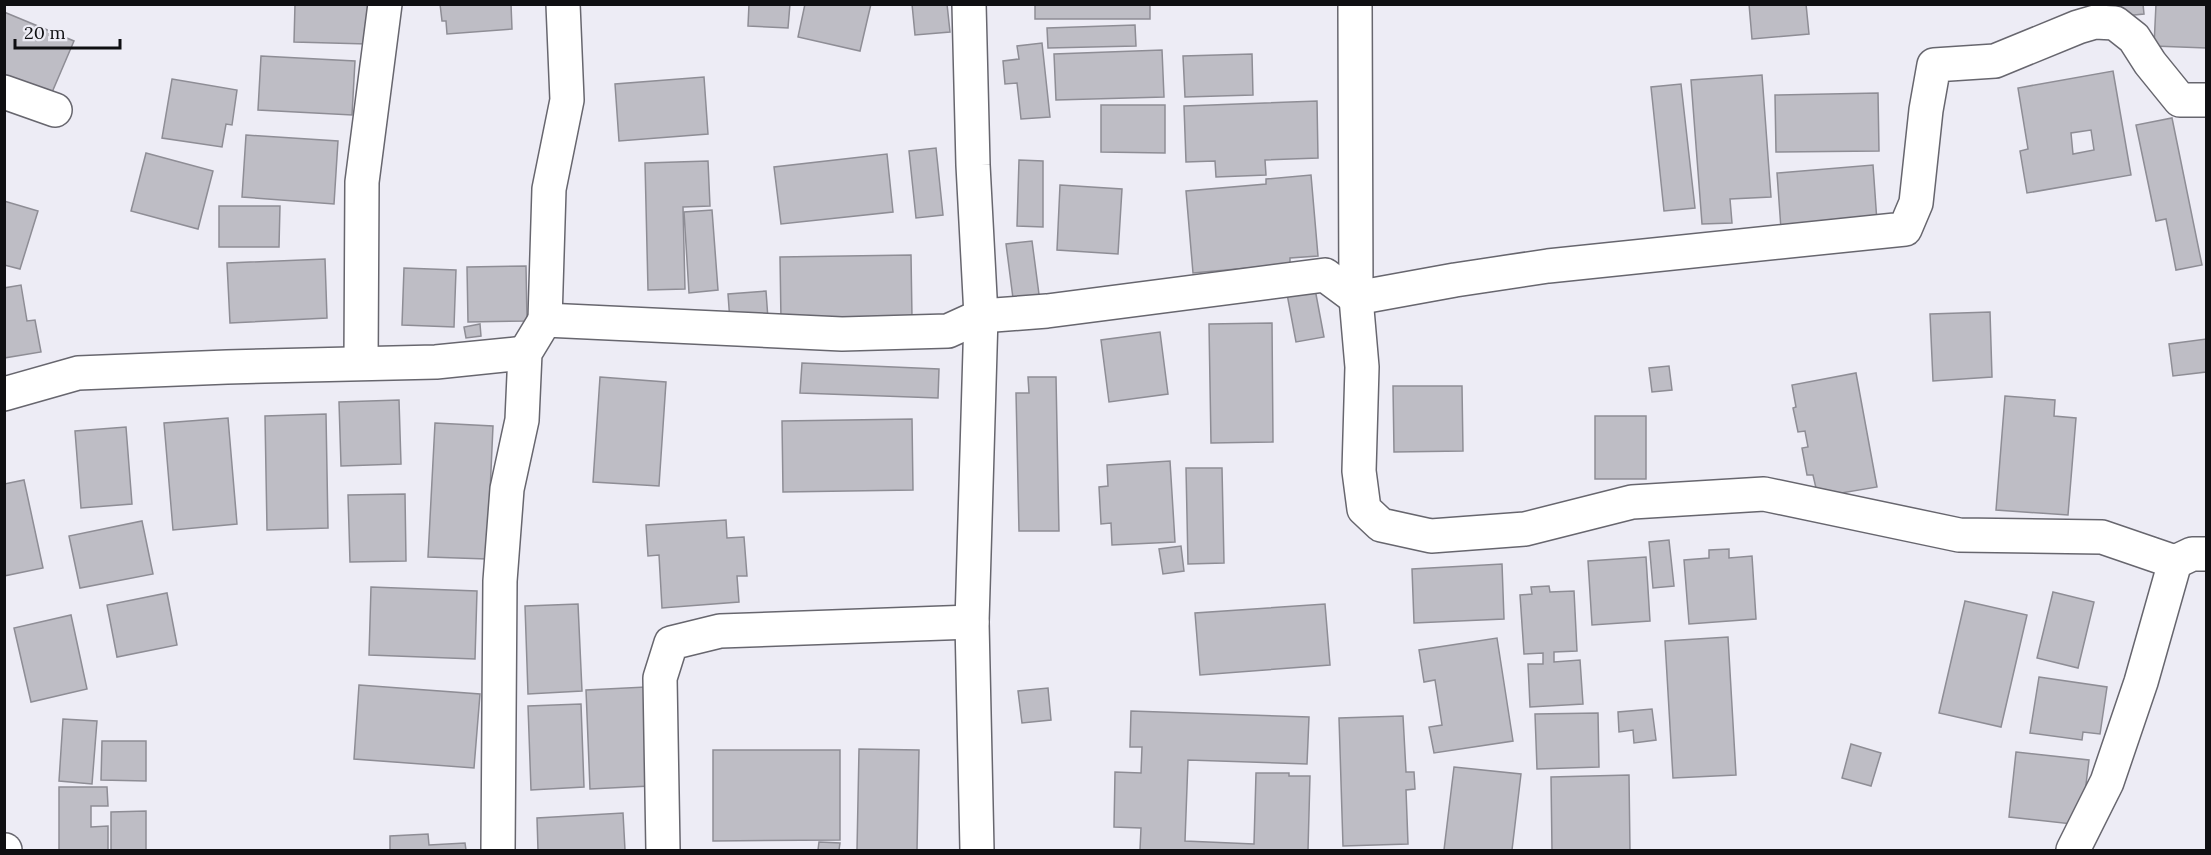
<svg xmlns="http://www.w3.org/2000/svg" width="2211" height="855" font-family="Lora,serif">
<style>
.building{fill:#bebdc5;stroke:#8e8d95;stroke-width:1.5;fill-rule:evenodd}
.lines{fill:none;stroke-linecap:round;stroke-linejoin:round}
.minor-casing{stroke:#67666e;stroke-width:36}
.tertiary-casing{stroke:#67666e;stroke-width:36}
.minor{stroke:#fff;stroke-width:33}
.tertiary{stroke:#fff;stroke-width:33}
</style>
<rect width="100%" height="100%" fill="#edecf5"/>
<g class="building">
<polygon points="295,4 368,4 367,44 294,42"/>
<polygon points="440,4 511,4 512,29 447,34 446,21 442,21"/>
<polygon points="749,4 790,4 788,28 748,26"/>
<polygon points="805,4 871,4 860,51 798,37"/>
<polygon points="912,4 947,4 950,32 915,35"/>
<rect x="1035" y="4" width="115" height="15"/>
<polygon points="1749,4 1806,4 1809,34 1752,39"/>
<polygon points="2102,4 2143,4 2144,14 2103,18"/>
<polygon points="2156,4 2206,4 2206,48 2154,46"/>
<polygon points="4,12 74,41 50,97 4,78"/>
<polygon points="1135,25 1136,46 1048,48 1047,28"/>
<polygon points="1042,43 1050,117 1021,119 1017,83 1005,84 1003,61 1019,59 1017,46"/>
<polygon points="1162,50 1164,97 1056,100 1054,54"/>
<polygon points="1252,54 1253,95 1185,97 1183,56"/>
<polygon points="261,56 355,61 352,115 258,110"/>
<path d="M2113,71L2131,175L2027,193L2020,151L2028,149L2018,88ZM2091,130L2094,150L2073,154L2071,133Z"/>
<polygon points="1762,75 1771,197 1730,199 1732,223 1702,224 1691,80"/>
<polygon points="704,77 708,134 619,141 615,84"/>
<polygon points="172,79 237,90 232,125 226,124 222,147 162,138"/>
<polygon points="1681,84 1695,208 1664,211 1651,87"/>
<polygon points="1878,93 1879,151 1776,152 1775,95"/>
<polygon points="1317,101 1318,158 1265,160 1266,175 1216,177 1215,161 1186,162 1184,106"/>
<polygon points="1101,105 1165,105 1165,153 1101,152"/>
<polygon points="2172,118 2202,265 2176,270 2166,219 2156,221 2136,125"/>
<polygon points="246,135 338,141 334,204 242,197"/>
<polygon points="936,148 943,215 916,218 909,151"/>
<polygon points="146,153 213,171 198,229 131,211"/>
<polygon points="887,154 893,212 781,224 774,167"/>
<polygon points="1019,160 1043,161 1043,227 1017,226"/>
<polygon points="708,161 710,206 683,207 685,289 648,290 645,163"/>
<polygon points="1873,165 1877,222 1781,229 1777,173"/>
<polygon points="1311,175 1318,256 1290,258 1290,264 1193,273 1186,191 1266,184 1266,179"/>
<polygon points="1060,185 1122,189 1118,254 1057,250"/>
<polygon points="4,201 38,211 20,269 4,265"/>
<polygon points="219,206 280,206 279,247 219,247"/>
<polygon points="712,210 718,290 689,293 684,212"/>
<polygon points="1032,241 1040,302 1014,306 1006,244"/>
<polygon points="911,255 912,318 781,321 780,257"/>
<polygon points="325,259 327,318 230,323 227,263"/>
<polygon points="526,266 527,321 468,322 467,267"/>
<polygon points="404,268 456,270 454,327 402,325"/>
<polygon points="21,285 27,321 35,320 41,352 4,358 4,288"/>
<polygon points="1315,289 1324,337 1296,342 1287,294"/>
<polygon points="766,291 768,319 730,322 728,294"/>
<polygon points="1990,312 1992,377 1933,381 1930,314"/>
<polygon points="1272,323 1273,442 1211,443 1209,324"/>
<polygon points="480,324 481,336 466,338 464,327"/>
<polygon points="1160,332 1168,394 1109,402 1101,340"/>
<polygon points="2206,339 2206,372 2173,376 2169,344"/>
<polygon points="802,363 939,369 938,398 800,393"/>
<polygon points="1669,366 1672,390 1652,392 1649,368"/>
<polygon points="1856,373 1877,487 1818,497 1813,475 1807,475 1802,448 1808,447 1805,431 1798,432 1793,408 1796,407 1792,385"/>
<polygon points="600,377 666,382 659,486 593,482"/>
<polygon points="1028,377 1056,377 1059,531 1019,531 1016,393 1029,393"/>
<polygon points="1393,386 1462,386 1463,451 1394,452"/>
<polygon points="2005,396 2055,400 2054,416 2076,418 2068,515 1996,510"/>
<polygon points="399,400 401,464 341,466 339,402"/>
<polygon points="326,414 328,528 267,530 265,416"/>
<rect x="1595" y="416" width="51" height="63"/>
<polygon points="228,418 237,524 173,530 164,423"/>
<polygon points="912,419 913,490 783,492 782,421"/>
<polygon points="435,423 493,426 487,559 428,557"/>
<polygon points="126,427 132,504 81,508 75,431"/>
<polygon points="1170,461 1175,542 1112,545 1111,523 1101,524 1099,487 1108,486 1107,465"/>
<polygon points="1186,468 1222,468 1224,563 1188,564"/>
<polygon points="24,480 43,568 4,576 4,484"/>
<polygon points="405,494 406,561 350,562 348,495"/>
<polygon points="726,520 727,538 744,537 747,576 737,576 739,602 662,608 659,555 648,556 646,525"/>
<polygon points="142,521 153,574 80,588 69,536"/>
<polygon points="1669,540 1674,586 1653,588 1649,542"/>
<polygon points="1181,546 1184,571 1163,574 1159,549"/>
<polygon points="1729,549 1729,558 1752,556 1756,619 1689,624 1684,560 1709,558 1709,550"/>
<polygon points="1646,557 1650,621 1592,625 1588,561"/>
<polygon points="1502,564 1504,619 1414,623 1412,569"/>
<polygon points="1549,586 1550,592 1574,591 1577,651 1554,652 1554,662 1580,660 1583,704 1530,707 1528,664 1543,664 1543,653 1524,654 1520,595 1532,594 1531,587"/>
<polygon points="371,587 477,591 475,659 369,655"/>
<polygon points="2053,592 2094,602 2078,668 2037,658"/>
<polygon points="167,593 177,645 117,657 107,605"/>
<polygon points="1965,601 2027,615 2001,727 1939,713"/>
<polygon points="578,604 582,691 528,694 525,606"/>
<polygon points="1325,604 1330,665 1200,675 1195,613"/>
<polygon points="71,615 87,689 31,702 14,628"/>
<polygon points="1728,637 1736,775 1673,778 1665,641"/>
<polygon points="1497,638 1513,741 1434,753 1429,727 1442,725 1435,680 1424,682 1419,650"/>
<polygon points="2039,677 2107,687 2100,734 2083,732 2082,740 2030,733"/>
<polygon points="359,685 480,694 474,768 354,759"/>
<polygon points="646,687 650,786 590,789 586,690"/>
<polygon points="1048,688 1051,720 1022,723 1018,691"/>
<polygon points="581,704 584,787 531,790 528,706"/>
<polygon points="1652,709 1656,740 1634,743 1633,730 1619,732 1618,712"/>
<polygon points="1131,711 1309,717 1307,764 1188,760 1185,841 1254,844 1256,773 1289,773 1289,776 1310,776 1308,850 1140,850 1141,828 1114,827 1115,772 1141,773 1142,747 1130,747"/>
<polygon points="1598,713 1599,767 1537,769 1535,714"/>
<polygon points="1403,716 1406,772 1414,772 1415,789 1406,790 1408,844 1343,846 1339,718"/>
<polygon points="63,719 97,721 92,784 59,781"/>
<polygon points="102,741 146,741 146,781 101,780"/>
<polygon points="1851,744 1881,753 1871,786 1842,778"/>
<polygon points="859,749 919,750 917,850 857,850"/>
<polygon points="713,750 840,750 840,840 713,841"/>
<polygon points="2016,752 2089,760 2081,825 2009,817"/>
<polygon points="1454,767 1521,774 1512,850 1444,850"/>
<polygon points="1629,775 1630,850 1552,850 1551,777"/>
<polygon points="59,787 107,787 108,806 91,806 91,827 108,826 108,850 59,850"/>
<polygon points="146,811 146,850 111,850 111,812"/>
<polygon points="623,813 625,850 538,850 537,818"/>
<polygon points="428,834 429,845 465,843 466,850 390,850 390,836"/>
<polygon points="819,842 840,843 839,850 818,850"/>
</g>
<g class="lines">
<g class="minor-casing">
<g id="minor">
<polyline points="1355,4 1356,298 1362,367 1359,471 1364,509 1381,525 1431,536 1525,529 1632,502 1764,494 1959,535 2102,537 2175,562 2192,554 2206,554"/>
<polyline points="4,92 55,110"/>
<polyline points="545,320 549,189 567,100 563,4"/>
<polyline points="361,363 362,182 385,4"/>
<polyline points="4,394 78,373 227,367 436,362 525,353"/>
<polyline points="4,850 5,850"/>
<polyline points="498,850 500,581 507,489 522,420 525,353 545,320 842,334 948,331 981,316 1047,311 1325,275 1356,298 1455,280 1548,266 1905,229 1916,203 1926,110 1934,65 1995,61 2078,27 2095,22 2115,23 2134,38 2150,63 2180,100 2206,100"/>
<polyline points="663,850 660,678 671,643 720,631 972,622"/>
<polyline points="2073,850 2107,782 2141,682 2175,562"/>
</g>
</g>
<g class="tertiary-casing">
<polyline id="tertiary" points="969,4 973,165 981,316 972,622 977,850"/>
</g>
<use href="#minor" class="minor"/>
<use href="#tertiary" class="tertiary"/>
</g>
<rect width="2211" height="855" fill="none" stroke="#0f0f12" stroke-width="12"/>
<path d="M15 39v9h105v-9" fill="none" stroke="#0f0f12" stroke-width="3"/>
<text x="24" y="39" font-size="18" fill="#0f0f12" stroke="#edecf5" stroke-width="4.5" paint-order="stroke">20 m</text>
</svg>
